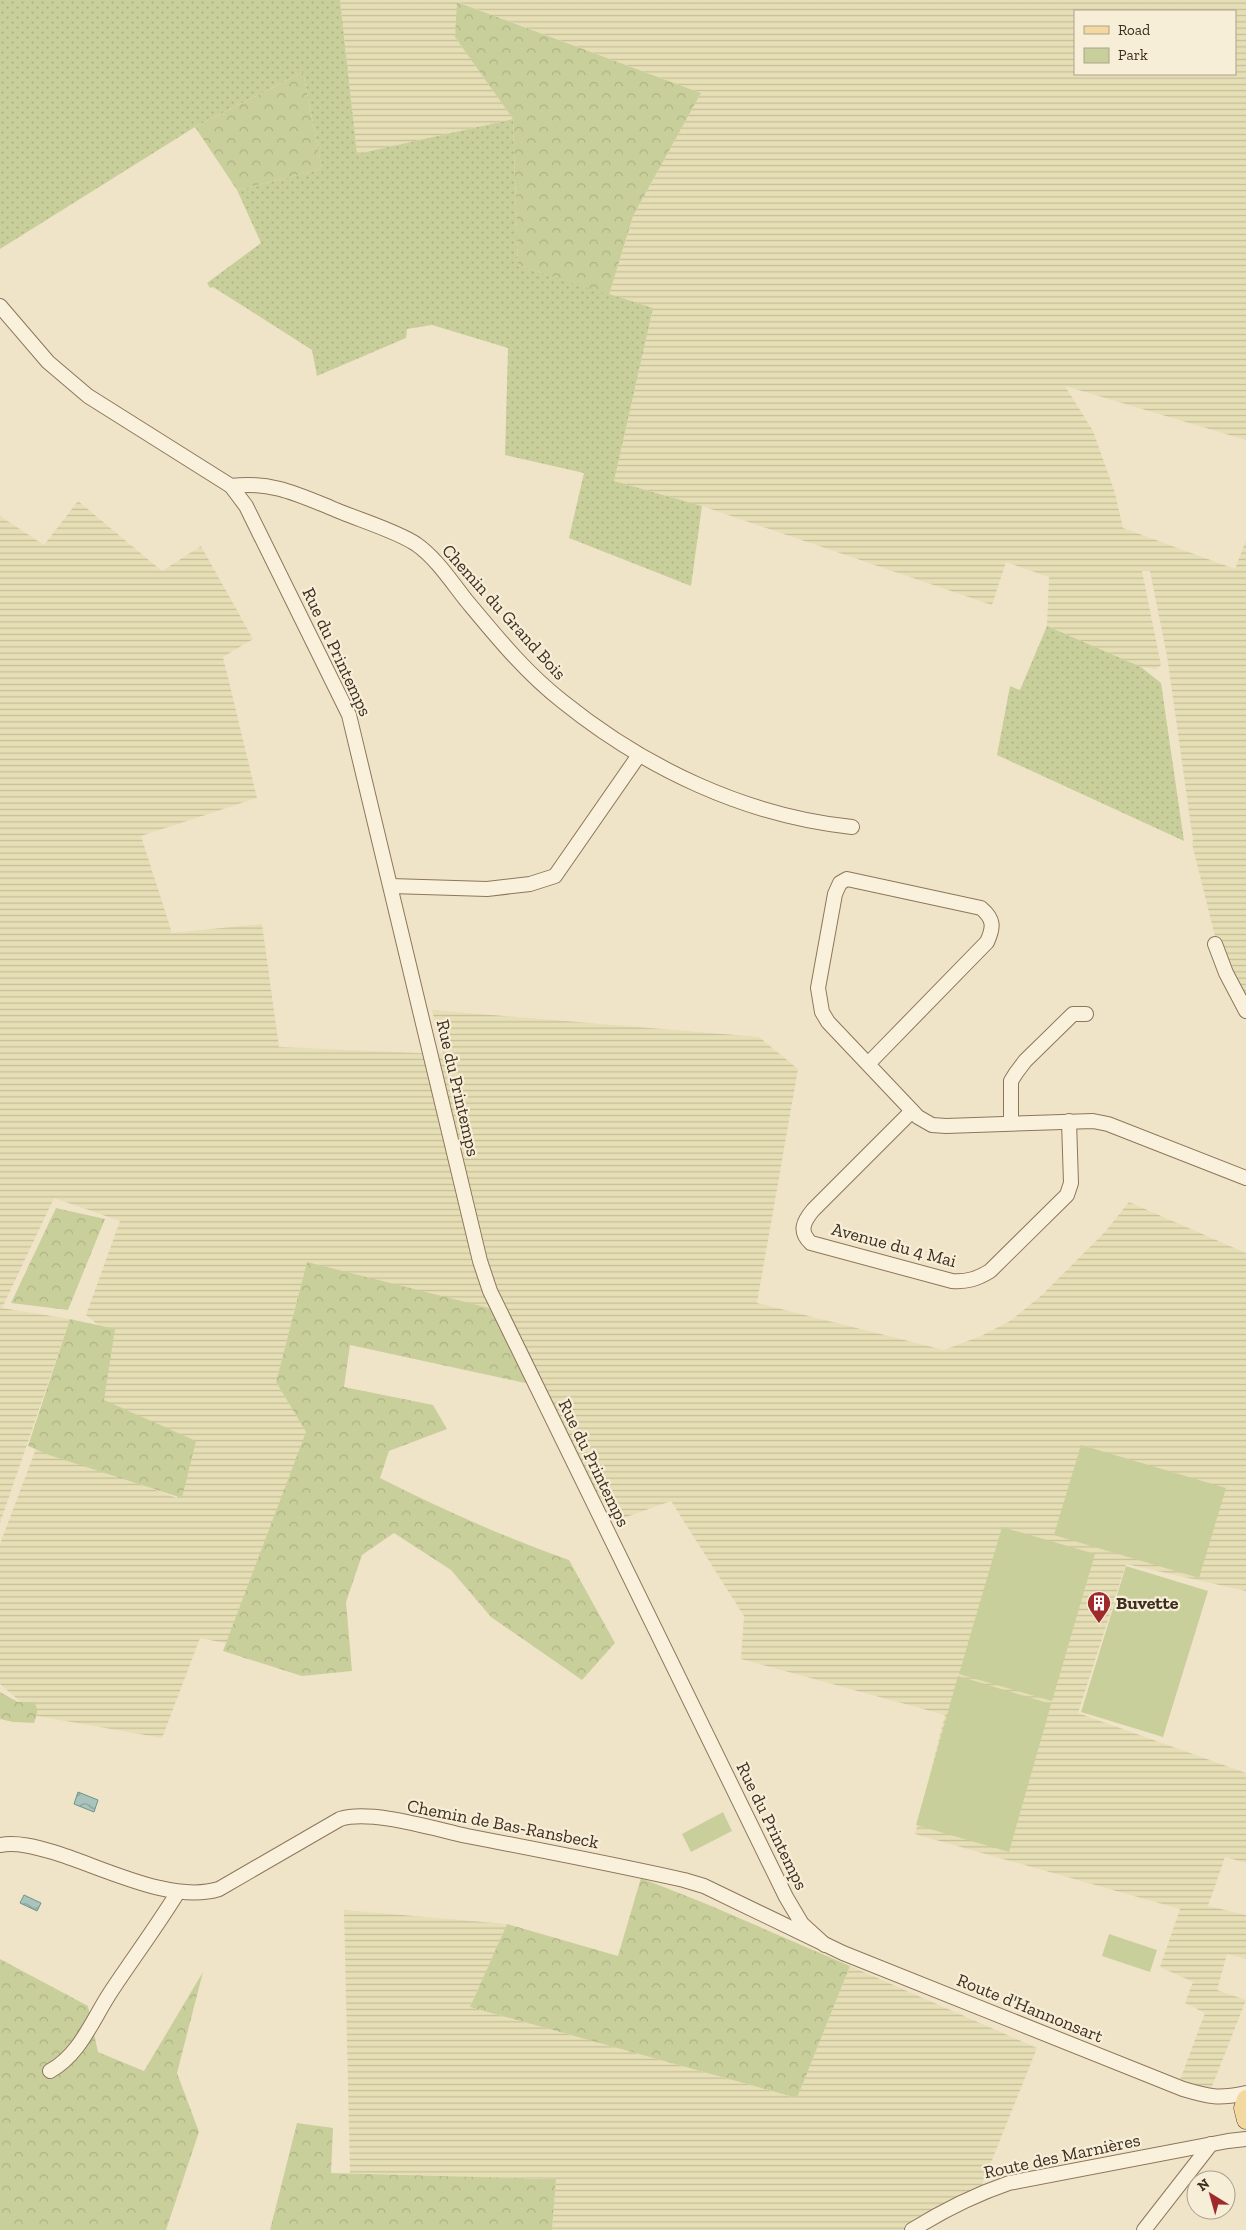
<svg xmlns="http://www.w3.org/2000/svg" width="1246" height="2230" font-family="'Zilla Slab',serif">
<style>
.farmland{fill:url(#farmland-rules);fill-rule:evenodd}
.grass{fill:url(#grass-dots)}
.forest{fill:url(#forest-crowns)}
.park{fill:#c9cf9b}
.water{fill:url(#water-waves);stroke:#6f938a}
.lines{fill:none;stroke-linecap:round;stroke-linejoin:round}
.minor-casing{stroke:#8d765c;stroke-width:16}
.major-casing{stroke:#5b4430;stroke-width:19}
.minor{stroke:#faf1dc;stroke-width:14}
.major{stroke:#f3d9a0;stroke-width:18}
.labels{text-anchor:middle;stroke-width:4.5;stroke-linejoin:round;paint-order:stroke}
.street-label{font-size:18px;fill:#3d2e20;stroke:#f7eed8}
.poi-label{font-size:18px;font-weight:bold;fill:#3d2e20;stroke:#f7eed8;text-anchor:start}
</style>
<defs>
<pattern id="farmland-rules" width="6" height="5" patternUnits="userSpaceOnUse" patternTransform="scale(1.25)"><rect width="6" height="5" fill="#e6deb5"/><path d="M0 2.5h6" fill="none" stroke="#c6bf9b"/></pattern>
<pattern id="grass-dots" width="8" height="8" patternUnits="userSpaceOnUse" patternTransform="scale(1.25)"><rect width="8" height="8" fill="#c9cf9b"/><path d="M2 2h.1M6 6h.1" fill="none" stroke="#aeb285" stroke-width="1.8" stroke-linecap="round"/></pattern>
<pattern id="forest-crowns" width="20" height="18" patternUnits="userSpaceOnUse" patternTransform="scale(1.25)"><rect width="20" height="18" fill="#c9cf9b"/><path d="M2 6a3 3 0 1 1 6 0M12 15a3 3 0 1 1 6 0" fill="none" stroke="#aeb285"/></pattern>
<pattern id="water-waves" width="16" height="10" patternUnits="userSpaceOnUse" patternTransform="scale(1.25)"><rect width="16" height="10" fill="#a9c4bc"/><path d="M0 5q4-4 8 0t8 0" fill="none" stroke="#8ba098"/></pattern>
</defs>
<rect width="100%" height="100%" fill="#f0e4c8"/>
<g class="farmland">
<path d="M340,0H1246V440L1065,386L1093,431L1115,493L1123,528L1235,569L1246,540V1006L1216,940L1192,844L1193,840L1167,656L1150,571H1142L1161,665L1156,669L1141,667L1047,626L1049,577L1006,562L992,605L702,506L614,481L653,308L609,295L633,216L701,93L458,2L455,37L513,119L357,154ZM1075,11H1235V74H1075Z"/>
<polygon points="78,501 162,571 201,546 253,639 223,657 257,798 141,836 172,933 262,924 279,1047 443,1054 432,1010 759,1037 798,1069 757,1303 944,1350 981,1336 1010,1321 1042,1295 1105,1232 1129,1202 1246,1253 1246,1591 1126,1564 1078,1713 1246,1773 1246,1863 1225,1857 1208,1906 1246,1915 1246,1959 1227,1954 1217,1990 1246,2000 1211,2089 1180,2080 1205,2013 1185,2003 1193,1982 1160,1967 1180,1909 915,1834 945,1715 741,1659 744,1616 671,1501 615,1521 530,1384 307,1262 276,1382 306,1432 245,1647 200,1638 162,1738 37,1716 0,1684 0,1544 37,1446 177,1498 190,1447 96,1404 113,1337 86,1315 120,1221 54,1198 2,1308 70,1319 0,1523 0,516 44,545"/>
<polygon points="344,1910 507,1924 470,2007 797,2098 850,1966 1037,2048 982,2185 944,2207 911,2230 552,2230 556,2179 350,2173"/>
</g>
<g class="grass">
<polygon points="0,0 340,0 357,154 513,119 518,265 653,308 614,481 702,506 691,586 569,538 584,473 505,455 508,348 432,325 407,329 406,338 317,376 312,350 213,287 210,288 207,283 261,243 237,190 322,169 303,72 195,127 0,249"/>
<polygon points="1047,626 1141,667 1161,683 1184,841 997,755 1010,686 1020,690"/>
</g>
<g class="forest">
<polygon points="457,2 701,93 633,216 609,295 518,265 513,119 455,37"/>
<polygon points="303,72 322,169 237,190 195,127"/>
<polygon points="56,1208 105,1219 68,1310 11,1303"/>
<path d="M307,1262L493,1309L530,1384L350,1345L344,1387L433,1405L447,1429L389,1451L380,1478C441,1509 504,1537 569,1560L615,1643L582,1680L491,1617L451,1570L394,1533L362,1555L346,1602L352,1671L302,1676L223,1651L306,1432L276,1382Z"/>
<polygon points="70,1319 115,1329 104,1400 196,1441 182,1498 49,1455 28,1446"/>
<path d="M0,1692L18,1702H34C39,1710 37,1715 34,1723L13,1722L0,1719Z"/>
<polygon points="641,1878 709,1905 850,1966 797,2098 470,2007 507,1924 618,1956"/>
<polygon points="0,1959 88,2006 98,2052 144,2071 203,1972 177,2073 199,2132 166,2230 0,2230"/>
<polygon points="297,2123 333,2128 331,2173 556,2179 552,2230 270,2230"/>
</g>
<g class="park">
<polygon points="1081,1445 1226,1488 1199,1578 1054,1535"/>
<polygon points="1002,1527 1095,1554 1052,1701 959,1674"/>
<polygon points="1126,1566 1208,1591 1163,1737 1081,1712"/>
<polygon points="958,1676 1051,1704 1009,1852 916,1825"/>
<polygon points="723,1812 732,1831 691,1852 682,1834"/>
<polygon points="1109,1934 1157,1950 1150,1972 1102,1956"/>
</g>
<g class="water">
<polygon points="78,1792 98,1800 94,1812 74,1804"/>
<polygon points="24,1895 41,1903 37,1911 20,1903"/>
</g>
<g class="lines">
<g class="minor-casing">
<g id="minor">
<polyline points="0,306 48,362 88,396 231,486 246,506 349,715 480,1261 490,1291 786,1897 802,1924 825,1945"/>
<path d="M231,486C269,481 295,493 329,507C353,518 395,530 416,544C436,558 451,581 466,600C496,636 525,672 562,701C645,768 746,816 852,827"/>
<polyline points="391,886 487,889 530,884 555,876 639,755"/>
<polyline points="1215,944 1226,973 1246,1011"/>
<path d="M868,1064L987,942C994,927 994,919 981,908L847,879L840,883L835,894L818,988L822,1012L828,1022L918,1117L932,1125L946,1126L1093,1121L1108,1124L1246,1178"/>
<path d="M912,1111L813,1210C804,1221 798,1231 811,1243L952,1281C967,1282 977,1279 990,1271L1067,1195L1071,1183L1069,1121"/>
<polyline points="1011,1123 1011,1081 1016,1073 1025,1061 1073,1014 1086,1014"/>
<path d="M0,1845C17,1842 36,1847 53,1852C100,1866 171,1904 219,1889L340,1819C371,1809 434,1829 467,1836C540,1850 612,1864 684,1880L704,1886L843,1953L1183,2089C1210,2097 1218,2099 1246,2093"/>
<path d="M50,2071C81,2054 93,2018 112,1990C134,1957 157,1926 178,1892"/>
<path d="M912,2230C944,2210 974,2195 1009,2183L1228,2141L1246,2139"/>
<polyline points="1144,2230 1211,2144"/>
</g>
</g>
<g class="major-casing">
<polyline id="major" points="1246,2099 1243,2108 1246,2120"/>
</g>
<use href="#minor" class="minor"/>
<use href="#major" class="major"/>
</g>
<defs>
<g id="building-pin" transform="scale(1.25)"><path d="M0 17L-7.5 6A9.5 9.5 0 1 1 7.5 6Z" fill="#9e2a2b" stroke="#f7eed8"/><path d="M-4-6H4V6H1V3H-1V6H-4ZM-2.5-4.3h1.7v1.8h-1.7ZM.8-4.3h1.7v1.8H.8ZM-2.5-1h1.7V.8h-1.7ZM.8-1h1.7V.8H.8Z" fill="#fff"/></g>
</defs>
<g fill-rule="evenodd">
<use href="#building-pin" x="1099" y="1603"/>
</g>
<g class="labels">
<g class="street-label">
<text transform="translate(504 612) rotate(48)" y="6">Chemin du Grand Bois</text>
<text transform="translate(337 652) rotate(65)" y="6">Rue du Printemps</text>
<text transform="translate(458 1088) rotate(77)" y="6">Rue du Printemps</text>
<text transform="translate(894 1245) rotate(15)" y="6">Avenue du 4 Mai</text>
<text transform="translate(594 1463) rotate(64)" y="6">Rue du Printemps</text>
<text transform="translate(503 1824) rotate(11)" y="6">Chemin de Bas-Ransbeck</text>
<text transform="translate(772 1826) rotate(64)" y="6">Rue du Printemps</text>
<text transform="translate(1030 2008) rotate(22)" y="6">Route d'Hannonsart</text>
<text transform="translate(1062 2156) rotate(-12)" y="6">Route des Marnières</text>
</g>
<g class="poi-label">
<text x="1116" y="1609">Buvette</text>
</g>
</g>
<rect x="1074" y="10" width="162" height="65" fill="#f7eed8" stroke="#ada18e"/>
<rect x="1084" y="26" width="25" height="8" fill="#f3d9a0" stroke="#ada18e"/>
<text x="1118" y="35" font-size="15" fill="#3d2e20">Road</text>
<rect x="1084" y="48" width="25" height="15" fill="#c9cf9b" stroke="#ada18e"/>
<text x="1118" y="60" font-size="15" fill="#3d2e20">Park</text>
<g transform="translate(1211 2195) rotate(323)"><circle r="24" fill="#f7eed8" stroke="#ada18e"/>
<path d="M0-4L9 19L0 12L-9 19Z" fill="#9e2a2b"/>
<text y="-8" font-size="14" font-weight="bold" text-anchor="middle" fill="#3d2e20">N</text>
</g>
</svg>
